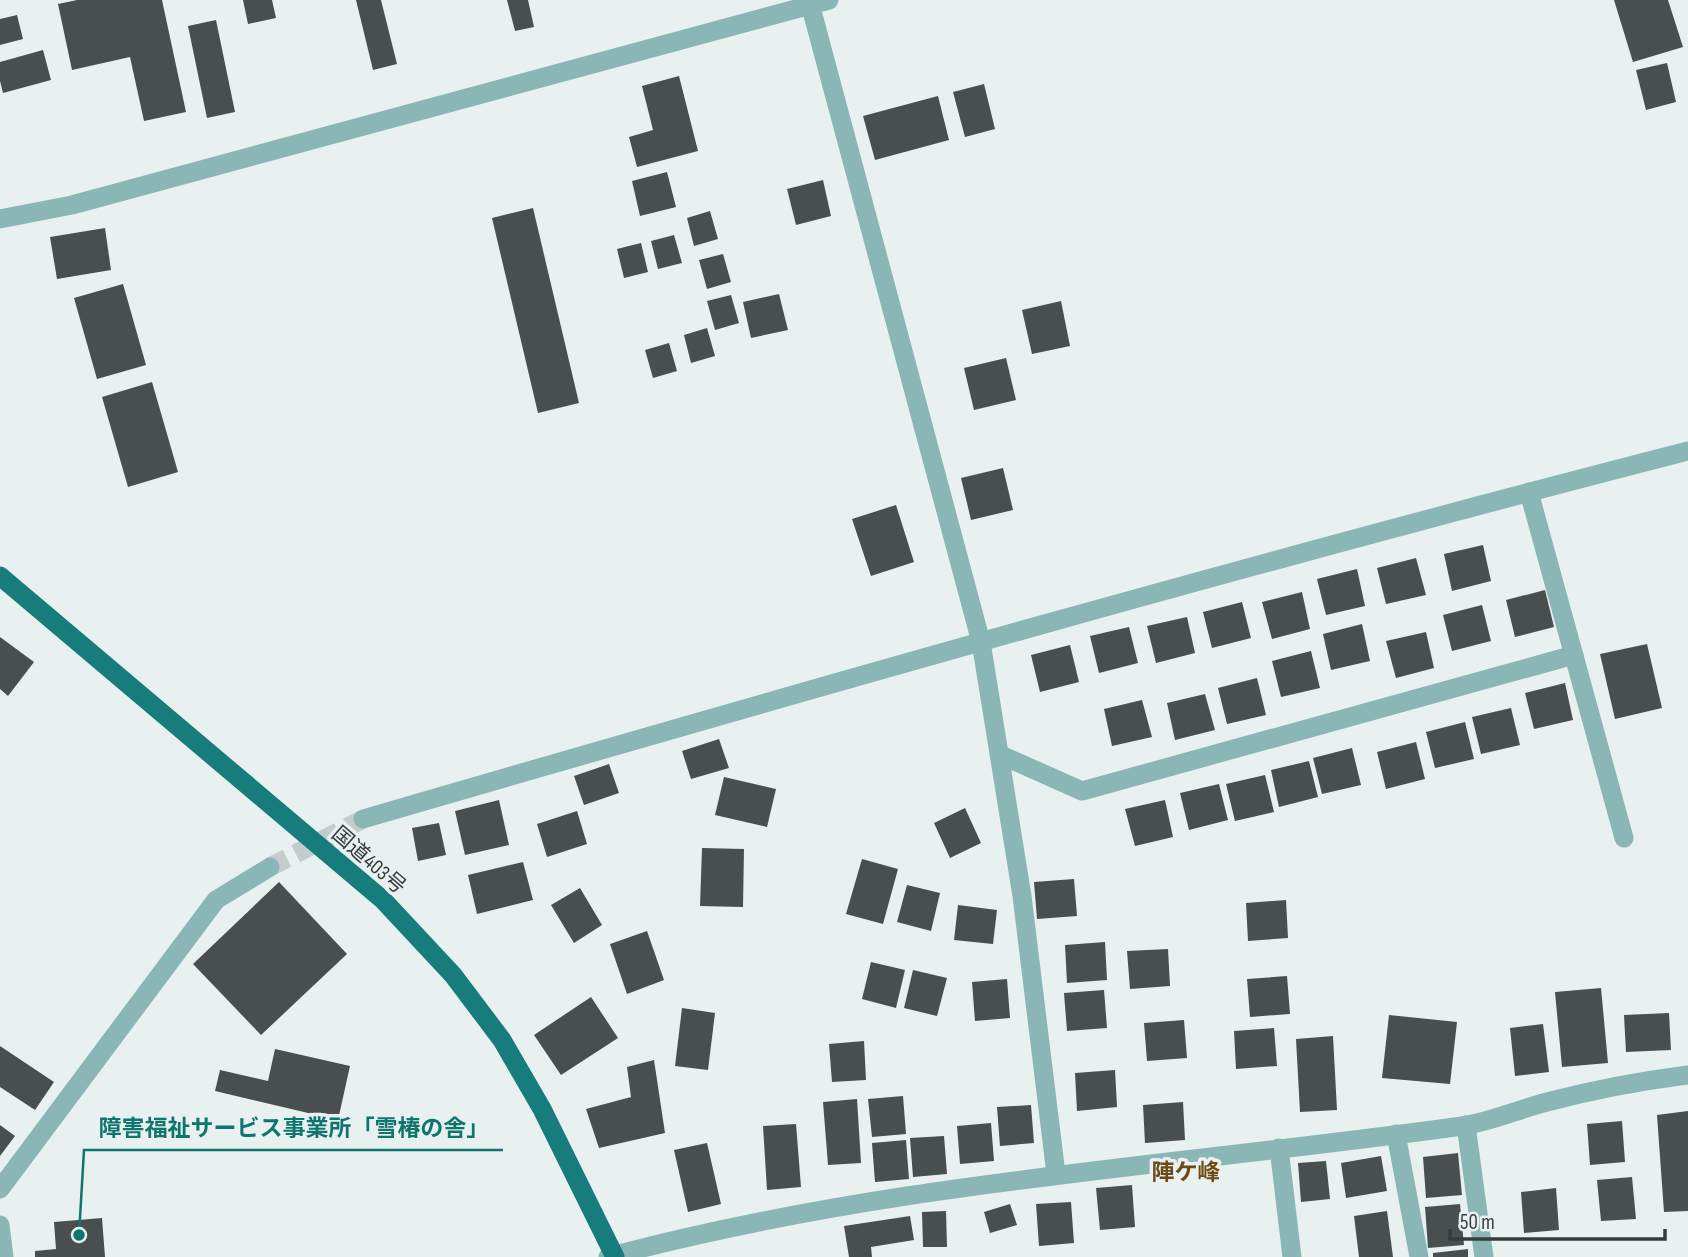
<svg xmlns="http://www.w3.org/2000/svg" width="1688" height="1257" font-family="'Sofia Sans Condensed','Noto Sans JP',sans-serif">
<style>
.building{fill:#494f4f}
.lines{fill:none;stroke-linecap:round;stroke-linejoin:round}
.minor-tunnel{stroke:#c5cccc;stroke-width:19;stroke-dasharray:19 10;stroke-linecap:butt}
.minor{stroke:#8bb6b6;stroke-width:19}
.tertiary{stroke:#8bb6b6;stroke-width:19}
.trunk{stroke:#167c7c;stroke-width:19}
.labels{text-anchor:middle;stroke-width:7;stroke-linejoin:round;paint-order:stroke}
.street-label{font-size:21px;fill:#383b3b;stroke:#e8f0f0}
.neighbourhood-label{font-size:23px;font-weight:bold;fill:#6b4a16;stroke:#e8f0f0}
.leader{fill:none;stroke:#0f766e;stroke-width:2.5}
.callout-dot{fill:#0f766e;stroke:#e8f0f0;stroke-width:2.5}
.callout-label{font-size:23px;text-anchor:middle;font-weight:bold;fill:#0f766e;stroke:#e8f0f0;stroke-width:7;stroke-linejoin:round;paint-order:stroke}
</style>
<rect width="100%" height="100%" fill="#e8f0f0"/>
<g class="building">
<polygon points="77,0 162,0 186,112 144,121 130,57 72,70 58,4"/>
<polygon points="243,0 272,0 276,18 248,24"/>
<polygon points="356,0 381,0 397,64 373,70"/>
<polygon points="507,0 528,0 534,27 515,31"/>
<polygon points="1614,0 1668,0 1683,47 1633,62"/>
<polygon points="17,15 23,39 0,45 0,19"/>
<polygon points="216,20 235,112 207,118 188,26"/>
<polygon points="43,50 51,80 3,93 0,81 0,62"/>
<polygon points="1667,63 1676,102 1646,110 1636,70"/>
<polygon points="679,76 698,151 637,167 629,137 653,130 642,86"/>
<polygon points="984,84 995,129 965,137 953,92"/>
<polygon points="938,96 949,140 875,160 863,116"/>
<polygon points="667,172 676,207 640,216 632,181"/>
<polygon points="823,180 831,216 796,225 787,189"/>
<polygon points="533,208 579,403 538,413 492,218"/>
<polygon points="710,211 718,239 694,246 687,218"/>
<polygon points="105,228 111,270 57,279 50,237"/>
<polygon points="674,235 682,263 658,269 651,241"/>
<polygon points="641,243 648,272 624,278 617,249"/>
<polygon points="723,254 731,282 707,289 699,260"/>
<polygon points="123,284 146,365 97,379 74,298"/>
<polygon points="779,294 788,330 751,338 743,302"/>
<polygon points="731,295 739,323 715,330 707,301"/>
<polygon points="1061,301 1070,346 1032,354 1022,310"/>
<polygon points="707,328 715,356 691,363 684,335"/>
<polygon points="669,343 677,371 653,378 645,350"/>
<polygon points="1006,358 1016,400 974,410 964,368"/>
<polygon points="152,382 178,472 128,487 102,397"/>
<polygon points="1003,468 1013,510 971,520 961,478"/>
<polygon points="896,505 914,562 871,576 852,519"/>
<polygon points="1483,545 1491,581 1452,591 1444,554"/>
<polygon points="1416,558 1426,595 1386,604 1377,568"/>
<polygon points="1357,569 1365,606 1326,615 1317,579"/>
<polygon points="1545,590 1554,627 1515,637 1506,600"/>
<polygon points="1302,592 1310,629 1272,639 1262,602"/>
<polygon points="1242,602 1251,638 1212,648 1203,612"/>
<polygon points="1482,605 1491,641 1452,651 1443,615"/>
<polygon points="1187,617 1195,653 1156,663 1147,626"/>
<polygon points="1362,624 1370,661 1331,670 1323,634"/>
<polygon points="1129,627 1138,663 1099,673 1090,636"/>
<polygon points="1426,632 1434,668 1396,678 1386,641"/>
<polygon points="0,637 34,662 8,696 0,689"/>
<polygon points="1647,644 1662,708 1615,719 1600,654"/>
<polygon points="1070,645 1079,682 1040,692 1031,655"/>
<polygon points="1311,651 1320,688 1281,697 1272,661"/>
<polygon points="1257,678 1266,715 1227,724 1218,688"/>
<polygon points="1565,683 1573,720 1534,729 1525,693"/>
<polygon points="1205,694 1215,730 1175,740 1167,703"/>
<polygon points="1142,700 1152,737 1112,746 1104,709"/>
<polygon points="1511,708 1520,745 1481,754 1472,717"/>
<polygon points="1465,722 1474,759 1435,768 1426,732"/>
<polygon points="719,739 729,768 691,779 682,751"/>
<polygon points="1416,742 1425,779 1386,789 1377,752"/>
<polygon points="1352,748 1361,785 1322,794 1313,758"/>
<polygon points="1309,761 1318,797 1279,807 1271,770"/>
<polygon points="609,764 619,793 584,805 574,776"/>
<polygon points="1265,775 1274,812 1235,821 1226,784"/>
<polygon points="724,777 776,789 767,827 715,815"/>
<polygon points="1219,784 1228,820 1189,830 1180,793"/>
<polygon points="499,800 509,845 465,855 455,811"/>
<polygon points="1165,800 1173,837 1135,846 1125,809"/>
<polygon points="965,808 981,843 950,858 934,823"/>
<polygon points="577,811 587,844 547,857 537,824"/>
<polygon points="439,823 446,855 418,861 412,828"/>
<polygon points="702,848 744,849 743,907 700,906"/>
<polygon points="862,859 898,869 883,924 846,914"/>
<polygon points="523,862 533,900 477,914 468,875"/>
<polygon points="1074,879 1077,916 1037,919 1034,882"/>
<polygon points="279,882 347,954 261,1035 193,964"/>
<polygon points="907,885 940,893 931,931 897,922"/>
<polygon points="580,888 602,925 574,943 551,905"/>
<polygon points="1286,900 1288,938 1248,941 1246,903"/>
<polygon points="958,905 997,910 993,944 954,940"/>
<polygon points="647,931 664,980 627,994 610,944"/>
<polygon points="1105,942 1107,980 1067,983 1065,945"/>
<polygon points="1168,949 1170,986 1130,989 1127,951"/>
<polygon points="871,962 905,970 896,1008 862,999"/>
<polygon points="913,970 947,978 937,1016 904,1008"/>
<polygon points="1287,976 1290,1014 1250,1017 1247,979"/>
<polygon points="1007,979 1010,1018 975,1021 972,982"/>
<polygon points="1601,988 1608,1063 1562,1067 1555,992"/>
<polygon points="1104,990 1107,1028 1067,1031 1064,993"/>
<polygon points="591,997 618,1038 561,1075 534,1035"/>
<polygon points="682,1008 715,1013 708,1070 675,1066"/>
<polygon points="1669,1013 1671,1050 1626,1052 1624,1015"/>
<polygon points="1389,1015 1457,1022 1450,1084 1382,1078"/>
<polygon points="1184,1020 1187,1058 1147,1061 1144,1023"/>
<polygon points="1543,1024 1549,1072 1515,1076 1510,1028"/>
<polygon points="1274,1028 1277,1066 1236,1069 1234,1031"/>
<polygon points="1333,1036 1337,1110 1300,1112 1296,1039"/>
<polygon points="864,1041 866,1080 832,1082 829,1044"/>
<polygon points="0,1046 54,1082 35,1110 0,1087"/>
<polygon points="275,1049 350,1066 338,1120 215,1091 220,1070 268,1081"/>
<polygon points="654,1060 665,1133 599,1148 586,1109 631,1097 627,1067"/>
<polygon points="1115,1070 1117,1107 1077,1111 1075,1073"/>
<polygon points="903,1096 906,1134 872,1137 868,1099"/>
<polygon points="857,1099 861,1163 828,1165 823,1102"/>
<polygon points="1183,1102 1185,1140 1145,1143 1143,1105"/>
<polygon points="1031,1105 1034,1143 1000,1146 997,1107"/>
<polygon points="1688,1111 1688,1211 1664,1212 1657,1115"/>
<polygon points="1622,1121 1625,1162 1590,1165 1587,1124"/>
<polygon points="991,1123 994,1161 960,1164 957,1126"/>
<polygon points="796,1124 801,1187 767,1190 763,1126"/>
<polygon points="0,1125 15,1136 0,1156"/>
<polygon points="944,1136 947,1174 913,1177 910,1138"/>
<polygon points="906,1140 909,1179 875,1182 872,1143"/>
<polygon points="707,1143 721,1204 688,1212 674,1150"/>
<polygon points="1458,1153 1462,1195 1426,1198 1423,1157"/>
<polygon points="1381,1156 1387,1191 1346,1198 1341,1163"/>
<polygon points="1326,1161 1330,1199 1301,1202 1298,1163"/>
<polygon points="1632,1177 1636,1219 1601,1221 1597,1180"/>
<polygon points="1132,1185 1135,1227 1100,1230 1096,1188"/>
<polygon points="1556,1188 1559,1230 1524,1233 1521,1192"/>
<polygon points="1071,1202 1074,1243 1039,1246 1036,1204"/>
<polygon points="1010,1204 1017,1225 990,1233 984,1212"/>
<polygon points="1460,1204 1464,1245 1428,1248 1425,1207"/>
<polygon points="946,1211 947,1247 923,1247 922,1212"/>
<polygon points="1387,1211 1393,1257 1359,1257 1354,1216"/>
<polygon points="910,1216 914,1240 871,1247 872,1257 849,1257 844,1226"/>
<polygon points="102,1218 105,1257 35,1257 35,1251 56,1249 54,1222"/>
<polygon points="1468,1249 1468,1257 1433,1257 1433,1253"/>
</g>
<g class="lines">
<polyline class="minor-tunnel" points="270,867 363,819"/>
<g class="minor">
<polyline points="809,0 981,642 1022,896 1056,1174"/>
<polyline points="1529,492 1624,838"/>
<polyline points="1001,755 1082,791 1574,655"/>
<path d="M363,819C803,691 1244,565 1688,451"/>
<polyline points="1466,1125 1484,1257"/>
<polyline points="1396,1134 1419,1257"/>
<polyline points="1279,1148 1292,1257"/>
<polyline points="0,1189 216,900 270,867"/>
<polyline points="0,1225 4,1257"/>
<path d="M608,1257C887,1182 1177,1166 1462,1126C1491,1122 1519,1109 1547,1102C1593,1090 1641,1081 1688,1075"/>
</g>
<polyline class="tertiary" points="0,219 72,205 829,0"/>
<polyline class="trunk" points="0,576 383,900 453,975 502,1040 542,1109 615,1257"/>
</g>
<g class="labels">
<g class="street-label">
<text transform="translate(369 860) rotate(41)" y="7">国道403号</text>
</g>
<g class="neighbourhood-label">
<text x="1186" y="1180">陣ケ峰</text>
</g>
</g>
<path class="leader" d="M79 1235L84 1150H503"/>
<circle class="callout-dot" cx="79" cy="1235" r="7"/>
<g class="callout-label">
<text x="294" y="1136">障害福祉サービス事業所「雪椿の舎」</text>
</g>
<path d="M1450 1229v10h215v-10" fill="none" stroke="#383b3b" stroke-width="3.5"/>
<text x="1460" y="1229" font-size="21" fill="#383b3b" stroke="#e8f0f0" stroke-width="5" paint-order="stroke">50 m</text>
</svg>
